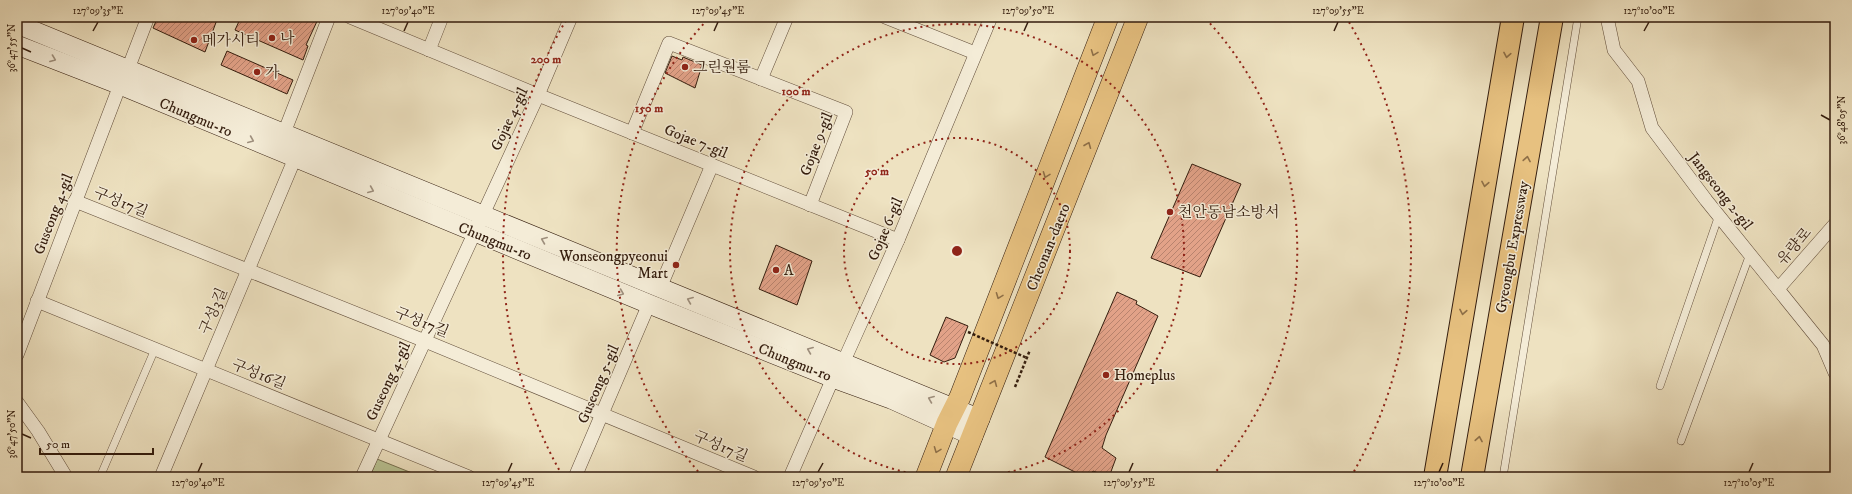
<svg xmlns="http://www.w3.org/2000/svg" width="1852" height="494" font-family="'IM FELL DW Pica','Noto Serif KR',serif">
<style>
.park{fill:#b9c393;stroke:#767050}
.building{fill:url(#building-hatch);stroke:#341d0e}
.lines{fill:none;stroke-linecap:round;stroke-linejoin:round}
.service-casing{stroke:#624e3b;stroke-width:8}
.minor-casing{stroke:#624e3b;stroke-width:14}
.secondary-casing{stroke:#341d0e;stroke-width:20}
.primary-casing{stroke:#341d0e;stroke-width:22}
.motorway-casing{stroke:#341d0e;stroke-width:24}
.path{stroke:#341d0e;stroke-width:2.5;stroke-dasharray:3 2;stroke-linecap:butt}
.service{stroke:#f4ecd7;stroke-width:7}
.minor{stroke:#f4ecd7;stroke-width:13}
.secondary{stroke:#f4ecd7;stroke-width:19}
.primary{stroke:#e7c180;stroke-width:21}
.motorway{stroke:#e7c180;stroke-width:22}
.path-bridge{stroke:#341d0e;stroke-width:2.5;stroke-dasharray:3 2;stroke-linecap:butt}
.oneway{stroke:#8e6f47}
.oneway2{stroke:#9e8f7d}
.ticks{fill:none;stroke:#341d0e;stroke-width:1.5}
.ring{fill:none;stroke:#8f2418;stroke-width:2;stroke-dasharray:2 4}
.poi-dot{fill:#8f2418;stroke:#f4ecd7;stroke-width:1.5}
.labels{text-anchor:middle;stroke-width:3;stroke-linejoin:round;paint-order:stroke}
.poi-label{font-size:15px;fill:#341d0e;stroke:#f4ecd7;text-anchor:start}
.street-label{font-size:15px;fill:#341d0e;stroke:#f4ecd7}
.centre{fill:#8f2418;stroke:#f4ecd7;stroke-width:2}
.ring-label{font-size:12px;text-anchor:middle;font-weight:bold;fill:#8f2418;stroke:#f4ecd7;stroke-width:3;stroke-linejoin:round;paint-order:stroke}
.neatline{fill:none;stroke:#341d0e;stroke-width:1.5}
.ticks-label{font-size:10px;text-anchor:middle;fill:#341d0e}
</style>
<defs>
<pattern id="building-hatch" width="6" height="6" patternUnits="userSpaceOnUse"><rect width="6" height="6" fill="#e2a288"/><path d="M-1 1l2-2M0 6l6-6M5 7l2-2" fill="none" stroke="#b8836e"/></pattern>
</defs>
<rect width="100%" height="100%" fill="#eee2c1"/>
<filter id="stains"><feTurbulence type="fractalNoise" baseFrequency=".005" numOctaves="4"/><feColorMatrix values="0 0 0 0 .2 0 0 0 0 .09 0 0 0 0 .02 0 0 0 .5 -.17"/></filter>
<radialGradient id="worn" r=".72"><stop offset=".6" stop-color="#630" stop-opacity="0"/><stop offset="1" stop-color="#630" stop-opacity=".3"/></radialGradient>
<polygon class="park" points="377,459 422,477 370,477"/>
<g class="building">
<polygon points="158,17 218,17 205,52 153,28"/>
<polygon points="241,17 319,17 306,45 308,46 303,60 235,30"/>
<polygon points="227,51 293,80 287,94 221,65"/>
<polygon points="672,56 682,60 683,57 702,65 695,88 665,73"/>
<polygon points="1192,164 1241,184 1200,277 1151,258"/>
<polygon points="776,245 812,261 797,305 759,289"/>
<polygon points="1117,292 1137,301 1136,304 1158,316 1106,435 1102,448 1116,458 1109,477 1093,471 1089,477 1085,477 1045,457"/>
<polygon points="946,317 968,326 955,358 944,362 930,355"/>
</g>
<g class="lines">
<g class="service-casing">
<g id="service">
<polyline points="1660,386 1719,215"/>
<polyline points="1681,441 1750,254"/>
<polyline points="163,473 172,477"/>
<polyline points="100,477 155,349"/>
<polyline points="1503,477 1578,17"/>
</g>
</g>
<g class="minor-casing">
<g id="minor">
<polyline points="350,17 538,95 898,240"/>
<polyline points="885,17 975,53"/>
<polyline points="1607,17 1614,50 1638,81 1652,128 1706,200 1823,345 1835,373"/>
<polyline points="429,50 442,17"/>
<polyline points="128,69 148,17"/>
<polyline points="761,79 787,17"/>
<polyline points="284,133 329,17"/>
<polyline points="632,133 669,43 846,112 810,205"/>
<polyline points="75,201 425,341 754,477"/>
<polyline points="660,288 712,165"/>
<polyline points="1778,289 1835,224"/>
<polyline points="37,301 469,477"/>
<polyline points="17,355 120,85"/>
<polyline points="843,363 898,240 991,17"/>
<polyline points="17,402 38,431 66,477"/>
<polyline points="161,477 295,158"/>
<polyline points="362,477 538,95 571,17"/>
<polyline points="575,477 649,304"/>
<polyline points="790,477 833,378"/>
</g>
</g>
<g class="secondary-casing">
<g id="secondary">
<polyline points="17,24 980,419"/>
<polyline points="17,45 120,85 649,304 833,378 891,399 973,436"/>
</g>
</g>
<g class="primary-casing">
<g id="primary">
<polyline points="926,477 947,423 960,397 1108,17"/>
<polyline points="956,477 1138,17"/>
</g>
</g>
<g class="motorway-casing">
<g id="motorway">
<polyline points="1435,477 1513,17"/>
<polyline points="1472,477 1552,17"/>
</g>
</g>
<polyline class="path" points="1015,387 1030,350"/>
<use href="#service" class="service"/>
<use href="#minor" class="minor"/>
<use href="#secondary" class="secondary"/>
<use href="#primary" class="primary"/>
<use href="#motorway" class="motorway"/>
<polyline class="path-bridge" points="968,332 1027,358"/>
</g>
<defs><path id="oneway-chevron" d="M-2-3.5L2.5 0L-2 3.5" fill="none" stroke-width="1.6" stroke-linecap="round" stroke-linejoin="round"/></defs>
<g class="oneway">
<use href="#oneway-chevron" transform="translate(1094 53) rotate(111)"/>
<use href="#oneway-chevron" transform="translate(1507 55) rotate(100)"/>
<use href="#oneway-chevron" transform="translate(1088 145) rotate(-68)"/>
<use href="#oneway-chevron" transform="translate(1527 159) rotate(-80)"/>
<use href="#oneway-chevron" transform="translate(1046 175) rotate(111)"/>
<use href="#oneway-chevron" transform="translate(1485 184) rotate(100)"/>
<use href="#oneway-chevron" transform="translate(999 296) rotate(111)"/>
<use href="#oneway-chevron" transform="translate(1463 312) rotate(100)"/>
<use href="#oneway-chevron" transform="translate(994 383) rotate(-68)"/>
<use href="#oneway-chevron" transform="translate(1479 439) rotate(-80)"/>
<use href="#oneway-chevron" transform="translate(937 450) rotate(111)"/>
</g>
<g class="oneway2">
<use href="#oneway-chevron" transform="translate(53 59) rotate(21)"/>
<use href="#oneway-chevron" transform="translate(251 140) rotate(23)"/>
<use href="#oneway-chevron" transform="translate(371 190) rotate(23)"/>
<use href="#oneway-chevron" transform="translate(544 240) rotate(-158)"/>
<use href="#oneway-chevron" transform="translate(621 293) rotate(22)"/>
<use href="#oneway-chevron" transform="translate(690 300) rotate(-158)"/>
<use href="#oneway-chevron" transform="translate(810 350) rotate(-158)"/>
<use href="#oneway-chevron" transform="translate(931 399) rotate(-158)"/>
</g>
<path class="ticks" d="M93,31L98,22M404,31L408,22M714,31L718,22M1024,31L1028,22M1334,31L1338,22M1644,31L1649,22M22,48L31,52M1821,115L1830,120M22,434L31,438M198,472L202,463M508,472L512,463M818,472L823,463M1129,472L1133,463M1439,472L1443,463M1749,472L1753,463"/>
<g class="ring">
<circle cx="957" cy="251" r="113"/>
<path d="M935 477A227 227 0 1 1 979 477"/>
<path d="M702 476A340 340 0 0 1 708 19M1206 19A340 340 0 0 1 1212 476"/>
<path d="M562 475A454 454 0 0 1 568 17M1346 17A454 454 0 0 1 1352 475"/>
</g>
<g class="poi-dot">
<circle cx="272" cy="38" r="4"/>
<circle cx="194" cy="40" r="4"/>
<circle cx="685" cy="67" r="4"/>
<circle cx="257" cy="72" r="4"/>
<circle cx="1170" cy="212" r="4"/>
<circle cx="676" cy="265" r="4"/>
<circle cx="776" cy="270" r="4"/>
<circle cx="1106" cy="375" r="4"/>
</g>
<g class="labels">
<g class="poi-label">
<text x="280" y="43">나</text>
<text x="202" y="45">메가시티</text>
<text x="693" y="72">그린원룸</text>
<text x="265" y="77">가</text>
<text x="1178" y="217">천안동남소방서</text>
<text x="668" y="261" text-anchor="end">Wonseongpyeonui<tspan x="668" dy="17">Mart</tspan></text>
<text x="784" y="275">A</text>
<text x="1114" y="380">Homeplus</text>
</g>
<g class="street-label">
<text transform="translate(196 117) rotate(23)" y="5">Chungmu-ro</text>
<text transform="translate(509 119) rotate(-65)" y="5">Gojae 4-gil</text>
<text transform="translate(696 141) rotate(22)" y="5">Gojae 7-gil</text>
<text transform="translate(816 144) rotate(-69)" y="5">Gojae 9-gil</text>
<text transform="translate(1721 191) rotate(52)" y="5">Jangseong 2-gil</text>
<text transform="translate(121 202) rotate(22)" y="5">구성17길</text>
<text transform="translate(53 214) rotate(-69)" y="5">Guseong 4-gil</text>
<text transform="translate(885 229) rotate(-67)" y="5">Gojae 6-gil</text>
<text transform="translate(495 241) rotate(22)" y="5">Chungmu-ro</text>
<text transform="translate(1794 246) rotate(-49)" y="5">유량로</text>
<text transform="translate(1048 247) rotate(-68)" y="5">Cheonan-daero</text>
<text transform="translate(1512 247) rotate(-80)" y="5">Gyeongbu Expressway</text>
<text transform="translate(213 311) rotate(-67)" y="5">구성3길</text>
<text transform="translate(422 322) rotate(22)" y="5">구성17길</text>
<text transform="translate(795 362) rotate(22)" y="5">Chungmu-ro</text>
<text transform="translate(259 374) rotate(22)" y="5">구성16길</text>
<text transform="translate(388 381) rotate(-65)" y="5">Guseong 4-gil</text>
<text transform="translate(598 384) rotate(-67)" y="5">Guseong 5-gil</text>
<text transform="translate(721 446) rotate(23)" y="5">구성17길</text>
</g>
</g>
<circle cx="957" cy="251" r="6" class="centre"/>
<g class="ring-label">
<text x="546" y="63">200 m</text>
<text x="796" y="95">100 m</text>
<text x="649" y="112">150 m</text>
<text x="877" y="175">50 m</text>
</g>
<rect width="1852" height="494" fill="none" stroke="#eee2c1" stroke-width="44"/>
<path d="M40 448v6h113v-6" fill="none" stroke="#341d0e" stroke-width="2"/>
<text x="46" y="448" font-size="12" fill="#341d0e" stroke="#f4ecd7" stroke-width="3" paint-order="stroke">50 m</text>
<rect x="22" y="22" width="1808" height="450" class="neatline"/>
<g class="ticks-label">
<text x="98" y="14">127°09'35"E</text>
<text x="408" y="14">127°09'40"E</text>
<text x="718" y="14">127°09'45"E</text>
<text x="1028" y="14">127°09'50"E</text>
<text x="1338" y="14">127°09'55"E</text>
<text x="1649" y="14">127°10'00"E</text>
<text transform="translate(11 48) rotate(-90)" y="4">36°47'55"N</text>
<text transform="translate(1841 120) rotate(-90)" y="4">36°48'05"N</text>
<text transform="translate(11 434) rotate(-90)" y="4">36°47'50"N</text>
<text x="198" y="486">127°09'40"E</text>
<text x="508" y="486">127°09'45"E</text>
<text x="818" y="486">127°09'50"E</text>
<text x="1129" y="486">127°09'55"E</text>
<text x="1439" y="486">127°10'00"E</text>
<text x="1749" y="486">127°10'05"E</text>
</g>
<rect width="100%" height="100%" filter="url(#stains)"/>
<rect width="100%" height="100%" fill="url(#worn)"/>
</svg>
